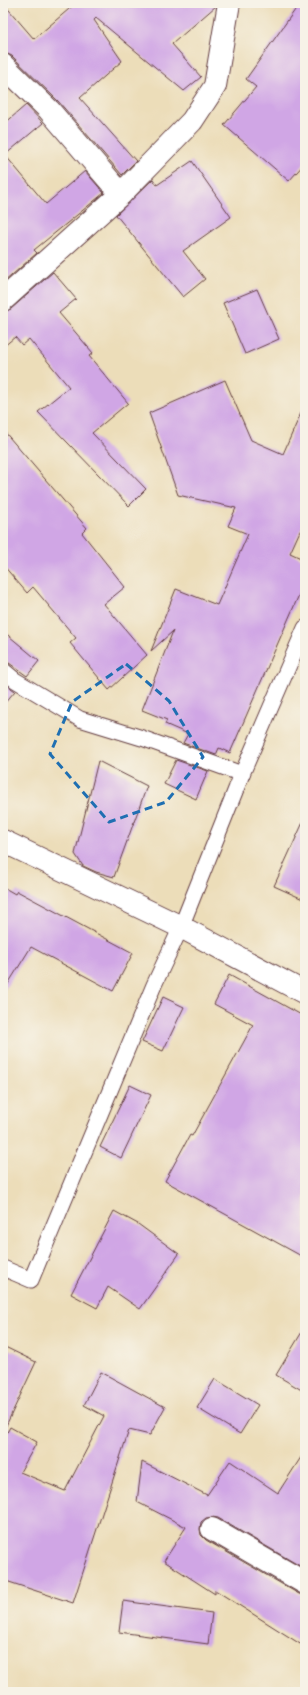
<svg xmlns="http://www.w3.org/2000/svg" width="308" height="1695" font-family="Kalam,sans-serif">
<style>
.building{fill:#d0a6e5}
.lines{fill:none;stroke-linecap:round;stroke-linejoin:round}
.service-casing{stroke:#623c40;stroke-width:17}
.minor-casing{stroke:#623c40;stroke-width:24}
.service{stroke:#fff;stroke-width:15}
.minor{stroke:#fff;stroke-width:22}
.marked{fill:none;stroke:#1f6fb2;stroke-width:3;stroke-dasharray:8 5;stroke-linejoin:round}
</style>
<rect width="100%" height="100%" fill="#f7f3e8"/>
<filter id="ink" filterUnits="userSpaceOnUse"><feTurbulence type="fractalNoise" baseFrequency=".025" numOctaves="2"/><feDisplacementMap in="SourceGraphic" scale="8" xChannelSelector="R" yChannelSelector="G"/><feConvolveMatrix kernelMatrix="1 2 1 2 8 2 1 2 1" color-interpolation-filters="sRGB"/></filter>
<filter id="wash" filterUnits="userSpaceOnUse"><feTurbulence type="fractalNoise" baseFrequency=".012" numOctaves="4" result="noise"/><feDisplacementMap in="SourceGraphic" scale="16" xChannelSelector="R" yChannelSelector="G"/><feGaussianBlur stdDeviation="0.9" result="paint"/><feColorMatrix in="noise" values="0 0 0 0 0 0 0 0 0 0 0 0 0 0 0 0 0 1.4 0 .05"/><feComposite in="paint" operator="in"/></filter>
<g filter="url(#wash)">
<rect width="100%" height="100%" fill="#ecddb9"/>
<g id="blocks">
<g class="building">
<polygon points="3,3 34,39 76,3 216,3 216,6 172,44 201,77 184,91 96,18 94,20 122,61 80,98 136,161 122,175 58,101 12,56 3,52"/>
<polygon points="300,3 305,3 305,163 289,181 224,125 256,87 246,79"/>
<polygon points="26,105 43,123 5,155 46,204 85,171 104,193 34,250 37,253 3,283 3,125"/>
<polygon points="192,161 231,217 183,251 205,279 183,297 116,215 153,179 157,185"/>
<polygon points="53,272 76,299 59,313 93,353 89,356 128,403 92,433 146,489 129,506 38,412 69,387 29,339 22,345 15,337 3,347 3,312 11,309"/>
<polygon points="257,289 279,339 245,354 223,303"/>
<polygon points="225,380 251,440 283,454 305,404 305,520 290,553 305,560 305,581 230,753 219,748 216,755 183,743 188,734 165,724 167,720 142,710 173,631 151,651 176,589 217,605 248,534 228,526 236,508 178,495 149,413"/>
<polygon points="3,430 87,528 82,533 125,587 104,604 147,655 109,690 70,643 76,638 33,587 27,593 3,565"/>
<polygon points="3,631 39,661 27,676 9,663 3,661"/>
<polygon points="3,682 15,691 3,705"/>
<polygon points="176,760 208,771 196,799 164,784"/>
<polygon points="98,761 147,786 114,877 96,872 83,866 75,854"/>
<polygon points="305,818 305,900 274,886"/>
<polygon points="3,887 15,894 17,891 133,953 113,991 31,947 3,992"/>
<polygon points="229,975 305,1017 305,1258 165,1181 190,1135 192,1136 253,1025 214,1004"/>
<polygon points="163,997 184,1007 163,1051 142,1042"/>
<polygon points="130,1085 151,1095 121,1158 100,1147"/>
<polygon points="114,1211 138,1224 179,1254 140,1309 108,1287 97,1308 71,1294"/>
<polygon points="305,1327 305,1392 276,1375"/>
<polygon points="3,1346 36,1362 3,1432"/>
<polygon points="101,1372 165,1407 150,1435 129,1430 73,1603 3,1580 3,1440 10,1427 37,1442 20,1472 65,1491 104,1416 84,1405"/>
<polygon points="215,1379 258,1405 240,1434 197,1408"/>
<polygon points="305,1451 305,1569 218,1518 212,1517 206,1518 201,1522 200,1529 201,1535 206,1540 299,1594 305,1595 305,1647 215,1590 215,1594 164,1561 186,1527 137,1502 142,1462 207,1495 230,1461 278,1493"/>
<polygon points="123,1601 212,1613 208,1644 119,1632"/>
</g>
</g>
</g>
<g filter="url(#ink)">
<use href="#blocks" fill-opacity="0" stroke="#623c40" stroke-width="1"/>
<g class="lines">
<g class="service-casing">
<g id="service">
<polyline points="3,670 15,680 80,719 142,738 242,774"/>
<polyline points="3,1268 31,1280 154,985 181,927 242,774 305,628"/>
</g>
</g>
<g class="minor-casing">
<g id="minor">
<polyline points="3,65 49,110 121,194"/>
<polyline points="3,300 121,194 192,121 215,86 229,3"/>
<polyline points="3,841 181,927 305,993"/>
<polyline points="212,1529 305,1583"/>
</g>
</g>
<use href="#service" class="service"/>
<use href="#minor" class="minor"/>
</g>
</g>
<path class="marked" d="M126,664L169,701L203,757L166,802L109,822L50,754L72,702Z"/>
<rect width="308" height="1695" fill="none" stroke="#f7f3e8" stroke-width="16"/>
</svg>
